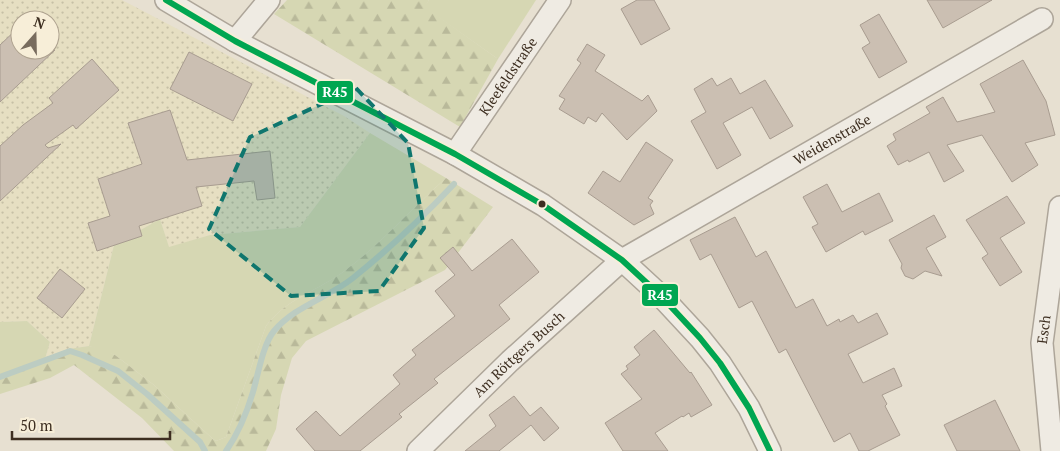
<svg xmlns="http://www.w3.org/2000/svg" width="1060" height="451" font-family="'PT Serif',serif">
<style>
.farmland{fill:url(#farmland-dots);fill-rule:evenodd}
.green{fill:#d6d7b3}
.forest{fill:url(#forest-firs)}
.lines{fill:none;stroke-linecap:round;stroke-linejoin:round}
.stream{stroke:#bcccc2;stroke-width:6}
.building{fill:#cbbfb2;stroke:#a89c90}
.minor-casing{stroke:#ada599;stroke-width:24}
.minor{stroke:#efebe3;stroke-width:21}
.bus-1-casing{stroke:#f7eed8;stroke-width:10}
.bus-1{stroke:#00a651;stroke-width:6}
.marked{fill:#0f766e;fill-opacity:0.2;stroke:#0f766e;stroke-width:4;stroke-dasharray:10 6;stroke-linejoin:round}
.bus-dot{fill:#3d2e20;stroke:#f7eed8;stroke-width:2}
.labels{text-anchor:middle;stroke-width:4;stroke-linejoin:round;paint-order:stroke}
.street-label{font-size:14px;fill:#3d2e20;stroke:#f7eed8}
.line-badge{stroke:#f7eed8;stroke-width:2}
.badge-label{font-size:14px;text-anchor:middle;font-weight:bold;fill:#fff}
</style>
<defs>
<pattern id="farmland-dots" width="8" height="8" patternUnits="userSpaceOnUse" patternTransform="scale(1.25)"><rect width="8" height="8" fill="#e6dfc2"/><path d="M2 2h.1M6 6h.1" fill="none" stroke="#c6c0a6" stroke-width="1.8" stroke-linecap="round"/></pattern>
<pattern id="forest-firs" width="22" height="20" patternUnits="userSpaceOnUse" patternTransform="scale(1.25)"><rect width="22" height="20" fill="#d6d7b3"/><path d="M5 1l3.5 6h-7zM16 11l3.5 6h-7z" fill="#b9b99a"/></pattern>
</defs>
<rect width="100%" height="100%" fill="#e7e0d1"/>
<path class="farmland" d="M0,0H122L344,116L370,133L300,227L210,235L169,248L160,219L114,245L89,346L68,349L45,359L50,342L27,321L0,322ZM20,20H50V50H20Z"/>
<g class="green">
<polygon points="429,0 536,0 498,59 424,7"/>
<path d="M370,133L446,178C412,208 383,242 347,269C319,291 288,297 266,326L226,437L216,441L213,439L154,385L115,355L89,346L114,245L160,219L169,247L210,235L300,227Z"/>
<polygon points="27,321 50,342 45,359 0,375 0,322"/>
</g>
<g class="forest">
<polygon points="287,0 429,0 425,7 498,59 460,127 274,14"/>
<path d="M446,178L493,207L445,270L306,341L292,358L281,395L276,429L266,451H174L142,418L74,365L50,378L0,394V375L68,349L89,346L102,349L115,355L154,385L213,439L216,441L226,437L266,326C288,297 319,291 347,269C383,242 412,208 446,178Z"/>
</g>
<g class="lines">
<g class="stream">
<polyline points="0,377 70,351 82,355 118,371 147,394 200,442 205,451"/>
<path d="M226,451C238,434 247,412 253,392C258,375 263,344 274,331C295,306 328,298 353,278C389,249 423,217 454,184"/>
</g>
</g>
<g class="building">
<polygon points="637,0 654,0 670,29 641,45 621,9"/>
<polygon points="927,0 992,0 943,28"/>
<polygon points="879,14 907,62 879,78 862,48 870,43 860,25"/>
<polygon points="20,26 20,50 55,50 0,102 0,45"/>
<polygon points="587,44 605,55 595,71 642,101 648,95 657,111 627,140 602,113 596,122 588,117 584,124 559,109 565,99 559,96 581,63 577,60"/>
<polygon points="189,52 252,84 233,121 170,89"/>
<polygon points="92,59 119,90 76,129 73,125 45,145 48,148 61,144 0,201 0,146 23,125 53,103 49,98"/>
<polygon points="1023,60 1046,101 1055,135 1025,143 1038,165 1012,182 982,135 947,145 964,171 944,182 929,152 909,162 908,160 898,165 887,146 896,140 893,134 930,113 926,107 943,97 957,122 995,112 980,84"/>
<polygon points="712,78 717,86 731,78 740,94 765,80 793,126 770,139 752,107 723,123 741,155 717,169 691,121 706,112 694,89"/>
<polygon points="170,110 187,160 270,151 275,198 257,200 254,181 196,187 202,206 139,226 142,236 97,251 88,223 110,216 98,179 142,164 128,123"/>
<polygon points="646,142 673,160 648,198 653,201 650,205 654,214 634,225 588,193 603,171 620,182"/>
<polygon points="827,184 842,212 879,193 893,221 865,235 863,231 826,252 812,227 818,224 803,197"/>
<polygon points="1007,196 1025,223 1000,238 1022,272 1000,286 982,258 988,254 966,220"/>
<polygon points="934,215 946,237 926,248 942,276 925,271 913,279 905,276 901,268 902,264 889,240"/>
<polygon points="735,217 756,257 766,251 796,308 813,299 827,326 839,319 840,322 853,315 858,323 877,313 888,334 848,354 863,383 894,368 902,386 882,395 887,404 885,406 900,435 868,451 859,451 850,433 834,442 786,349 779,353 752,301 739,308 711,254 700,260 690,240"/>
<polygon points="512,239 539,272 499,305 510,319 434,379 438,383 399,414 402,417 360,451 315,451 296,429 316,411 340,436 400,384 393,375 416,355 412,350 455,316 435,291 455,275 440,258 453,247 472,271"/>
<polygon points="60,269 85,289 62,318 37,298"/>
<polygon points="654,330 690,373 691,372 712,405 691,417 689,413 683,417 682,416 655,433 668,451 623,451 605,423 642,399 621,374 628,369 626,366 640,355 634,347"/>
<polygon points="514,396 530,416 541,407 559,428 544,441 531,425 499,451 465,451 496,426 489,415"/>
<polygon points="995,400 1020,451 957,451 944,425"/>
</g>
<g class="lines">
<g class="minor-casing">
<g id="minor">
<polyline points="166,0 235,41 455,154 543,205 622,260 661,296 700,338 720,363 749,408 770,451"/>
<polyline points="235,41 269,0"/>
<path id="s1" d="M455,154L560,0"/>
<path id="s2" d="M418,451L510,361L622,260L1042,19"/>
<path id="s3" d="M1052,451L1042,343L1060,207"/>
</g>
</g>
<use href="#minor" class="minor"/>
<g class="bus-1-casing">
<polyline id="bus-1" points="166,0 235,41 455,154 543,205 622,260 661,296 700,338 720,363 749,408 770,451"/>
</g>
<use href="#bus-1" class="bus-1"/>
</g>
<path class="marked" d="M356,88L408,143L424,228L379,291L291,296L209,229L250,137Z"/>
<circle class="bus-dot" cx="542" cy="204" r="4.5"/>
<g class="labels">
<g class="street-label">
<text dy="5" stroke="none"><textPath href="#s1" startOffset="94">Kleefeldstraße</textPath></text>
<text dy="5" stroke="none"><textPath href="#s2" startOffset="522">Weidenstraße</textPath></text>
<text dy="5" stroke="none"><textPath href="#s3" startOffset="122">Esch</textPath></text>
<text dy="5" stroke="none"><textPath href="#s2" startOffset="140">Am Röttgers Busch</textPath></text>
</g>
</g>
<g class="line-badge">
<rect x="316" y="80" width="38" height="24" rx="5" fill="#00a651"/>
<rect x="641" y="283" width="38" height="24" rx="5" fill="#00a651"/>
</g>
<g class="badge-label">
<text x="335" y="97">R45</text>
<text x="660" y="300">R45</text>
</g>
<g transform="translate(35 35) rotate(20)"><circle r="24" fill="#f7eed8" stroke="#ada18e"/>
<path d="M0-4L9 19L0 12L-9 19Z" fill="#786c5e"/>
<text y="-8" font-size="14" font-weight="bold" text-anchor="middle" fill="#3d2e20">N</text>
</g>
<path d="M12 431v8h158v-8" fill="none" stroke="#3d2e20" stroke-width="2.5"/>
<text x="20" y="431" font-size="15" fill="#3d2e20" stroke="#f7eed8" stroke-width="4" paint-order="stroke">50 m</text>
</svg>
